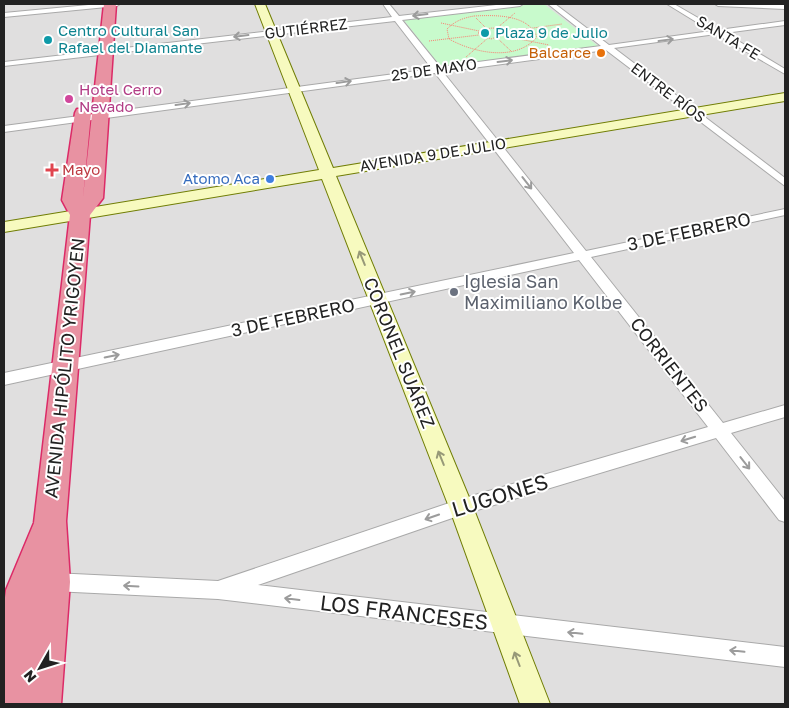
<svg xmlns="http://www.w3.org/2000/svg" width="789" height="708" font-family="'Golos Text',sans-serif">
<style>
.residential{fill:#e0dfdf}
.park{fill:#c8facc}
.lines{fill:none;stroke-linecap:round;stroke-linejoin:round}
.street-casing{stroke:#a9a9a9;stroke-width:2}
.secondary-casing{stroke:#707d05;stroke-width:2}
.highway-casing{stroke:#dc2a67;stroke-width:3}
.path{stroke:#fa8072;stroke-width:1;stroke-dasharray:1 1;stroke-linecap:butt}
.street{fill:#fff;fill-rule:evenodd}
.secondary{fill:#f7fabf;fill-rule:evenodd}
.highway{fill:#e892a2;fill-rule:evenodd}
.oneway{stroke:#9c9c9c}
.oneway2{stroke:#979978}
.culture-dot{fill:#0f9aa8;stroke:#fff;stroke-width:2}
.food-dot{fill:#e8710a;stroke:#fff;stroke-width:2}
.hotel-dot{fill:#d1479c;stroke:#fff;stroke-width:2}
.health-dot{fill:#e0444e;stroke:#fff;stroke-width:2}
.shop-dot{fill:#3f7fe0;stroke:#fff;stroke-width:2}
.worship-dot{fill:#6b7280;stroke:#fff;stroke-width:2}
.labels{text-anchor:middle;stroke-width:4;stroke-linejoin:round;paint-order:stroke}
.far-street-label{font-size:15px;fill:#222;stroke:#fff}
.far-culture-label{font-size:15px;fill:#0d838f;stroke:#fff;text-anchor:start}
.far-food-label{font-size:15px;fill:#c56008;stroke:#fff;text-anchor:end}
.far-hotel-label{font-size:15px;fill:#b23c85;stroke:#fff;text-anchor:start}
.far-health-label{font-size:15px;fill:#be3a42;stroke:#fff;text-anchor:start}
.far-shop-label{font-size:15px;fill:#366cbe;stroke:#fff;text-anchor:end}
.street-label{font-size:18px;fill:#222;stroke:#fff}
.worship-label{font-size:18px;fill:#5b616d;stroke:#fff;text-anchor:start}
.near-street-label{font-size:21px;fill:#222;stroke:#fff}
</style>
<rect width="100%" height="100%" fill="#f2efe9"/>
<rect class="residential" x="4" y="4" width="781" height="700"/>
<polygon class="park" points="535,4 544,4 598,46 441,67 403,19"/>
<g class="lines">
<g class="street-casing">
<g id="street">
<polygon points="99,4 120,4 117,6 4,17 4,13"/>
<polygon points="383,4 389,4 399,16 505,4 523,4 520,6 402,20 440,67 601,46 548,4 555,4 609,45 711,31 667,4 674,4 719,30 785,21 785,25 725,33 785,69 785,74 716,34 614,48 785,178 785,186 606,50 443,72 586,251 785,209 785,215 591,257 723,423 785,405 785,417 731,433 785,501 785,522 779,520 716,438 461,515 258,585 785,647 785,667 218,599 53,591 46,589 44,582 46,575 53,573 218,581 461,499 708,427 579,260 4,385 4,373 574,253 435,73 4,132 4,126 432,69 395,21 4,66 4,62 392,17"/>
<polygon points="715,4 785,5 785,9 718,6"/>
</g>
</g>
<g class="secondary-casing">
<polygon id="secondary" points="255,4 265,4 333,168 785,93 785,101 336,176 473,507 550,704 520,704 449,507 322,179 4,232 4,222 319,170"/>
</g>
<g class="highway-casing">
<polygon id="highway" points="104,4 116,4 103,198 90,215 66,521 70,582 61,704 4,704 4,605 6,590 34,523 70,215 62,200 75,113 77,109 89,109 91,113 83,197"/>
</g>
<g class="path">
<path d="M474,16C495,15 528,14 537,37C516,62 474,53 449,39L447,29C455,21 463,18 474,16Z"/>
<polyline points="476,18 486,28"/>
<polyline points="441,23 479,31"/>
<polygon points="493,28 502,30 505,34 491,39 478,33 483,29"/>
<polyline points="497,28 515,13"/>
<polyline points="504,32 562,24"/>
<polyline points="504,36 549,45"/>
<polyline points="497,38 511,51"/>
<polyline points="429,41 479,35"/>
<polyline points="466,57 488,38"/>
</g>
<use href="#street" class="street"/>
<use href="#secondary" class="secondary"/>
<use href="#highway" class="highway"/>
</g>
<defs><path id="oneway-shaft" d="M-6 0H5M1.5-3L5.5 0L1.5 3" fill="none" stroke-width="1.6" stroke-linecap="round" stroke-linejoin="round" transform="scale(1.25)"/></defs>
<g class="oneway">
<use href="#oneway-shaft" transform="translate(420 15) rotate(173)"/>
<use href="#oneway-shaft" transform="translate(241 36) rotate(173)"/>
<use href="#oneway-shaft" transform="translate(666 40) rotate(-8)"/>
<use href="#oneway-shaft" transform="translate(505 61) rotate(-7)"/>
<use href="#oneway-shaft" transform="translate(344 82) rotate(-8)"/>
<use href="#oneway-shaft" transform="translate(183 104) rotate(-8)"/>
<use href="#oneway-shaft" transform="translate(527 183) rotate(52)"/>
<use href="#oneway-shaft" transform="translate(408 293) rotate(-12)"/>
<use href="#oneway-shaft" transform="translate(112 356) rotate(-12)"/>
<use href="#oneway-shaft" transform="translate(688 439) rotate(163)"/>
<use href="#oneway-shaft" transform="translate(745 463) rotate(52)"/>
<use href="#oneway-shaft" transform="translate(432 517) rotate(161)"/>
<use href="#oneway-shaft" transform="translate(131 586) rotate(-177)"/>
<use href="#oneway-shaft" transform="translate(292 599) rotate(-173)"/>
<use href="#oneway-shaft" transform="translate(575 633) rotate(-174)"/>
<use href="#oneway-shaft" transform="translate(737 651) rotate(-174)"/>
</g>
<g class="oneway2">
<use href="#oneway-shaft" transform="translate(362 258) rotate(-112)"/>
<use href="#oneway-shaft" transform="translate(441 458) rotate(-112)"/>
<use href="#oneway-shaft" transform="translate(517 659) rotate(-111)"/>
</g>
<g class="culture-dot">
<circle cx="485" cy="33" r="5"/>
<circle cx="48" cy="40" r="5"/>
</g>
<circle class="food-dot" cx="601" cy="53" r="5"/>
<circle class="hotel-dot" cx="69" cy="99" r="5"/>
<path class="health-dot" d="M49.5 162.5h5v5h5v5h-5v5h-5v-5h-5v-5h5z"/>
<circle class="shop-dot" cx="270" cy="179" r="5"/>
<circle class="worship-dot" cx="454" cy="292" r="5"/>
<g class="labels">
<g class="far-street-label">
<text transform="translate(306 29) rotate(-7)" y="5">GUTIÉRREZ</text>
<text transform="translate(728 38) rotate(31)" y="5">SANTA FE</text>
<text transform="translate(434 70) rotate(-8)" y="5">25 DE MAYO</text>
<text transform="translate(668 93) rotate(37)" y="5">ENTRE RÍOS</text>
<text transform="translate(433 155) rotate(-9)" y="5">AVENIDA 9 DE JULIO</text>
</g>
<g class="far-culture-label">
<text x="58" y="36">Centro Cultural San<tspan x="58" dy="17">Rafael del Diamante</tspan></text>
<text x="495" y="38">Plaza 9 de Julio</text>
</g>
<g class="far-food-label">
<text x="591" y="58">Balcarce</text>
</g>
<g class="far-hotel-label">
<text x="79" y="95">Hotel Cerro<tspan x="79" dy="17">Nevado</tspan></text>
</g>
<g class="far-health-label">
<text x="62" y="175">Mayo</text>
</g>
<g class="far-shop-label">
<text x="260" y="184">Atomo Aca</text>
</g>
<g class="street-label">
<text transform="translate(689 232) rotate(-12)" y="6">3 DE FEBRERO</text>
<text transform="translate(293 318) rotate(-12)" y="6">3 DE FEBRERO</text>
<text transform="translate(399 353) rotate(68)" y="6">CORONEL SUÁREZ</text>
<text transform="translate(669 365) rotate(52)" y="6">CORRIENTES</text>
<text transform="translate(65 368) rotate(-84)" y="6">AVENIDA HIPÓLITO YRIGOYEN</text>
</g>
<g class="worship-label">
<text x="464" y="288">Iglesia San<tspan x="464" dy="21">Maximiliano Kolbe</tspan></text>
</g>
<g class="near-street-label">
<text transform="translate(500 496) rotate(-17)" y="7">LUGONES</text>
<text transform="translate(404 613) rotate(7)" y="7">LOS FRANCESES</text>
</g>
</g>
<rect width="789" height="708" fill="none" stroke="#222222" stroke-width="10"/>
<g transform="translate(40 668) rotate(231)" stroke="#ffffff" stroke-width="4" paint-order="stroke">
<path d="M0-4L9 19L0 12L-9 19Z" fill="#222222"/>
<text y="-8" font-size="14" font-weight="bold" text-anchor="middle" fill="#222222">N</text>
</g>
</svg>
